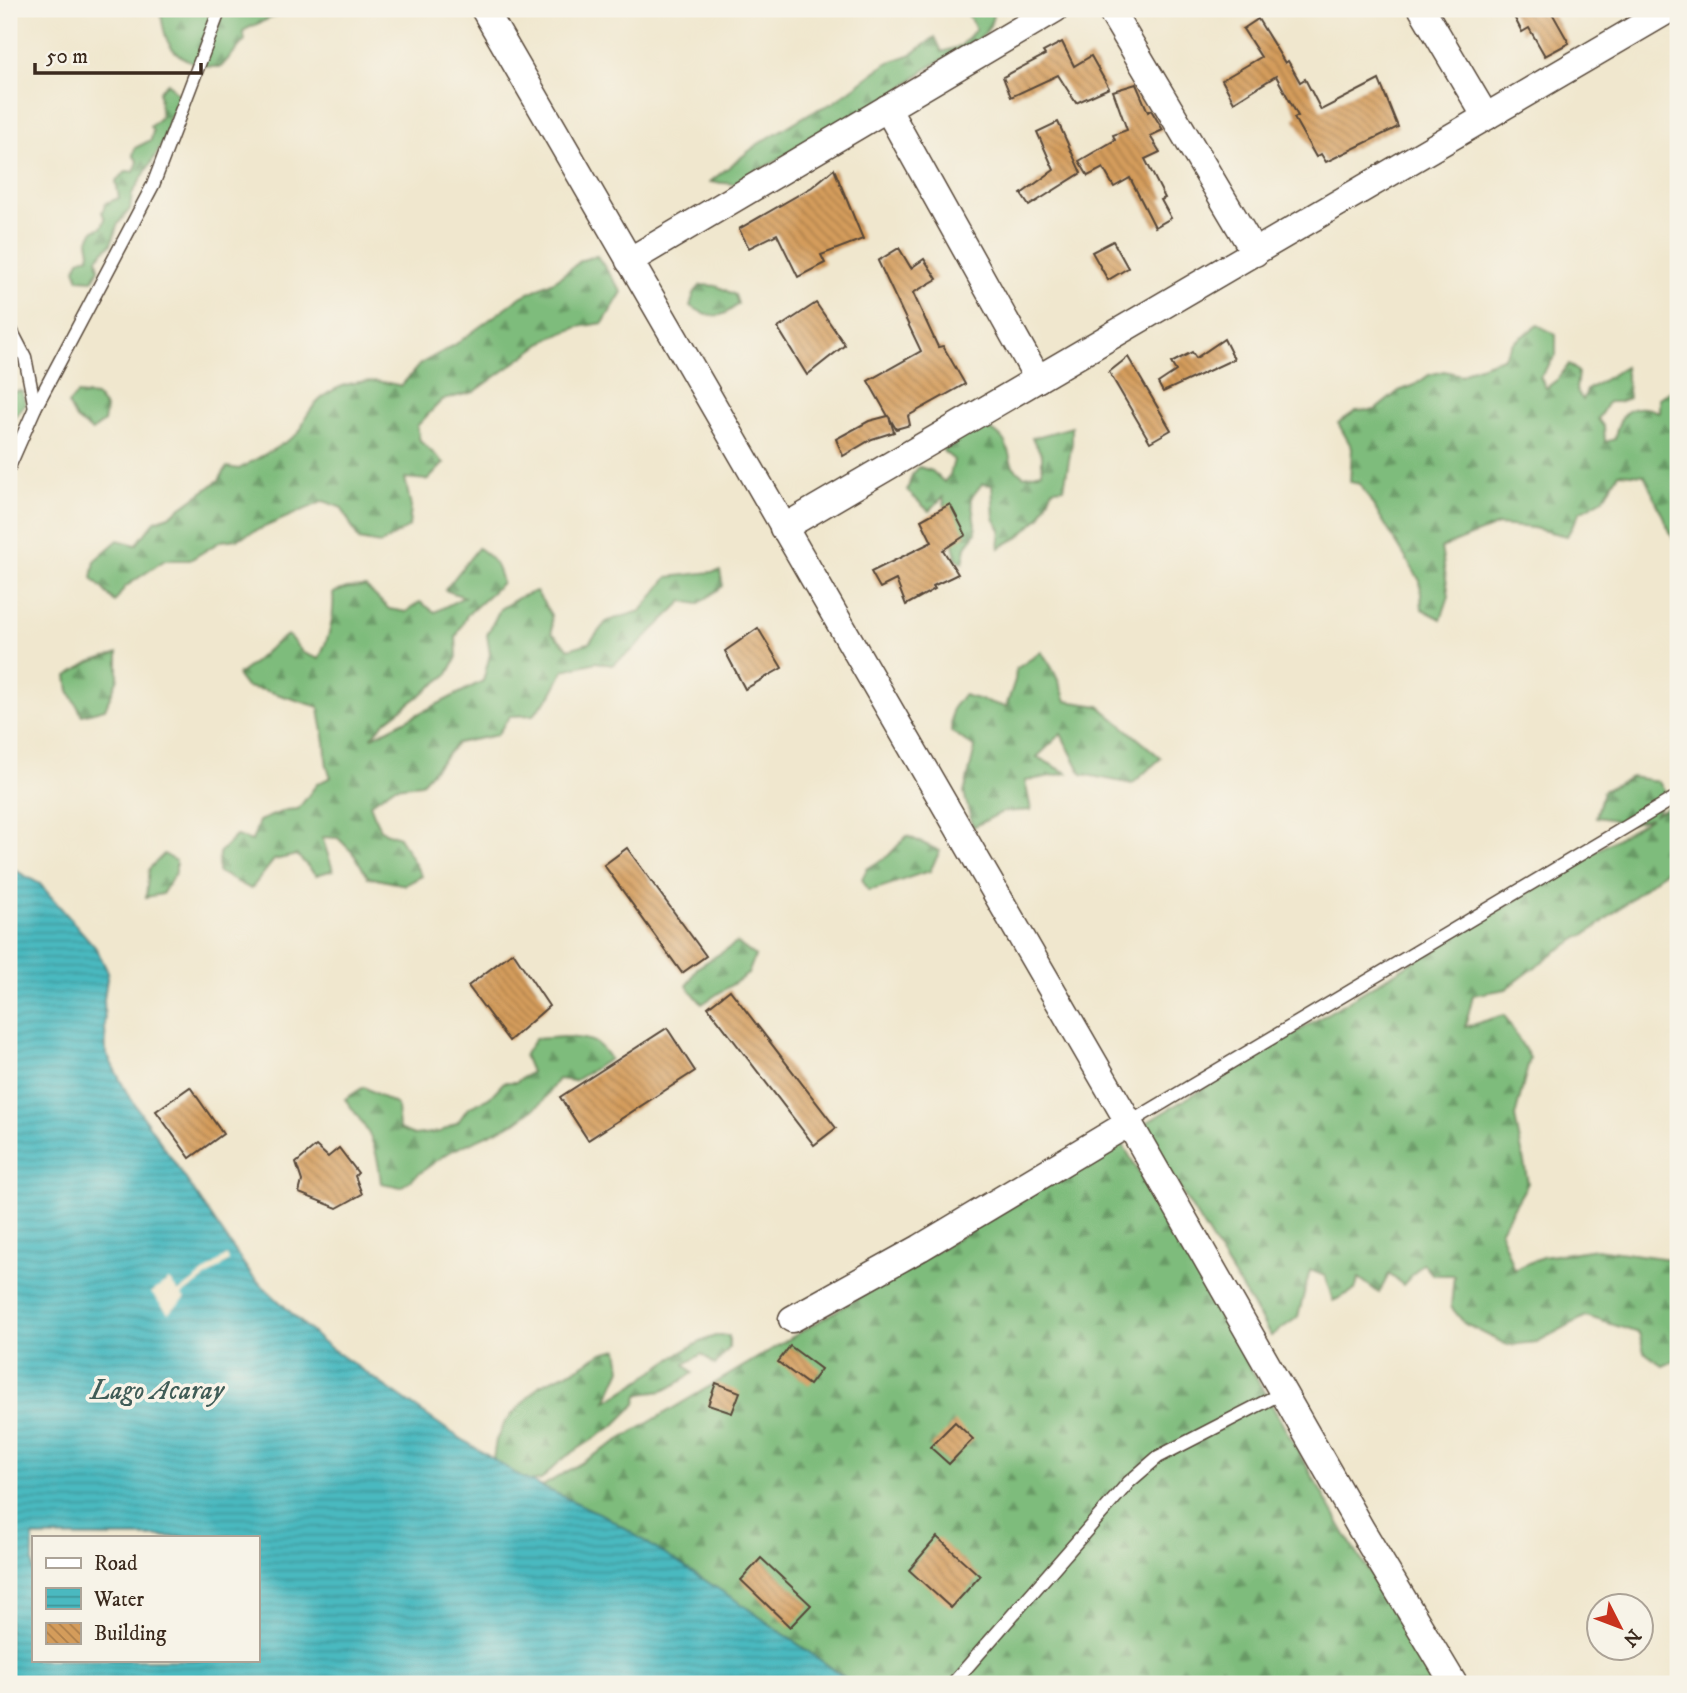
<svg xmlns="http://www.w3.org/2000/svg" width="1687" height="1693" font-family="'IM FELL DW Pica',serif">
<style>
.forest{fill:url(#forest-firs);stroke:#5c734d;stroke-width:2}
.water{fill:url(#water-rules);stroke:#42726f;stroke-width:2;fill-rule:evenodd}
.pier{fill:#f0e7ce}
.building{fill:url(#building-back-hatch)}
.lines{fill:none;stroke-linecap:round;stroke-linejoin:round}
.service-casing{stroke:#564638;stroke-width:15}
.minor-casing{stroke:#564638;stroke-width:29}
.service{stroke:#fff;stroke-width:12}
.minor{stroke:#fff;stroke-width:26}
.labels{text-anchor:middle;stroke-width:7;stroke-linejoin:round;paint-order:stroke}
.water-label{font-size:28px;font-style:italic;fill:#405c57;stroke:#f7f3e8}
</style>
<defs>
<pattern id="forest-firs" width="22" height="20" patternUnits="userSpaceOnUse" patternTransform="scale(1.75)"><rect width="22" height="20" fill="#7ebc7c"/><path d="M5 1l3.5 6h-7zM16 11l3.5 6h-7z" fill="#689965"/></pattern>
<pattern id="water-rules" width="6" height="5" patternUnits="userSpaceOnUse" patternTransform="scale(1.75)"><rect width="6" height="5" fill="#4ab9c0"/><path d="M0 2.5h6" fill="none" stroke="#3f979b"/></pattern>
<pattern id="building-back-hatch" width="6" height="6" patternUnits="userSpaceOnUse" patternTransform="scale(1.75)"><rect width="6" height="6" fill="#d49c5b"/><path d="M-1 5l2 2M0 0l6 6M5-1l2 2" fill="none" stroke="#ad7f4b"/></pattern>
</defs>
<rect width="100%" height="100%" fill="#f7f3e8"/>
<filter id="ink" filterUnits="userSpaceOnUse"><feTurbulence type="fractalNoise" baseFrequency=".0143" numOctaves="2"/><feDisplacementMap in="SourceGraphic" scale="14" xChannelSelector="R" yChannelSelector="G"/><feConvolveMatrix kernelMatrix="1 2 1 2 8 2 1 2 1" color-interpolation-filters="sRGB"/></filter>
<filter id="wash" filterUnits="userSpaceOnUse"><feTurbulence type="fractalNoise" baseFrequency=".00686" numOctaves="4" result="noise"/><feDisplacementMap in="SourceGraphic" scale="28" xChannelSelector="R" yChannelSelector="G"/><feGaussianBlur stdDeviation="1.57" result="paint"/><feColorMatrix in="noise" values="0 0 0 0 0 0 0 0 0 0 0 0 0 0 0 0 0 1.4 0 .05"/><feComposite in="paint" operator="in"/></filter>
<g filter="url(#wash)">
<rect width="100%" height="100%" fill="#f0e7ce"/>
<g class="forest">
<path d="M160,9H289C274,18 258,22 243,31L245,40L221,67C203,68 177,60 168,42C163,32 162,19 160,9Z"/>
<path d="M965,9H993C995,29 975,46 958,54C952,58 944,58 938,62C923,70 911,80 898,92L735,184L710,182L758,144L812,112L833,103L887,63L912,54L935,37L942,52L961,46L976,29Z"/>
<polygon points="168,83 184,101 169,118 168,135 132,194 130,209 118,224 111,244 97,258 99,269 93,280 79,279 75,269 79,260 88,257 90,252 88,241 94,230 102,227 105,219 102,212 106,203 119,198 116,181 127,171 134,172 138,162 133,155 135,148 151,140 153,131 150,127 161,117 159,91"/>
<path d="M597,256L622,292L603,323L578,327L548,339L474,392L442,400L417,426L420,441L444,463L428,480L405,478L411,507L409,527L380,544L359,540L342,508L324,501L237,539L221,541L190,560H165L125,587L115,602L92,578L95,560L118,540L136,545L155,521L169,516L219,480L227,467L239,469C251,461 292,441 299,432C303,428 303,421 306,417C327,382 365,375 401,386L420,364L456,344L522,296L556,280L582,260Z"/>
<path d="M701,285L717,286L735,295L738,304C720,321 710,318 690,306L694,293Z"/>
<path d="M1538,325L1556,335V355L1540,377L1546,388L1558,379L1569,364L1578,372L1576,390L1583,400L1587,390L1625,367L1629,398L1618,402H1608L1598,419L1604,427L1605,442L1615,439C1619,411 1632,401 1659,412V398L1678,386V549L1644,475L1619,473L1603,499L1580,512L1567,536L1533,528L1498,525L1441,548L1449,596L1441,619L1422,609L1420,581L1360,484L1350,482L1352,448L1338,423L1356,411L1375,410L1399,391L1415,385L1429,375L1444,371L1461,375L1471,369L1503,358L1513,343Z"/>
<polygon points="22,391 26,404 13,418 9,415 9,392"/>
<polygon points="77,394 96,396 106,408 104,422 92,431 76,419 68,404"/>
<path d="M981,424C992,430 1003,435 1007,447C1013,463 1007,463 1024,476L1042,472V455L1032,438L1072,427V443L1064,488L1053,489L1040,517L1019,537L999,548L1001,530L994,518L992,485L982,484L971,498L976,532L966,547L963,563L956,558L943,497L929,511L907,491L912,475L919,467L932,471L944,482L950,475L954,460L943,451L942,441Z"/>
<path d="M478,548C493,558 498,565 502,583L467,615L456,637L457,657L448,674L386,721L371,738L483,681L490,654L487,635L500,609L520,597L536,591L551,615L552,633L569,649L589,643L607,621L641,611L668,577L720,571L723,586L698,604L683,601L634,649L612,665L596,662L564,670L551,695L533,715L510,716L497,735L457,743L421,784L394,787L370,804L380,830L399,837L422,876L405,885L368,877L354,854L338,838L322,837L333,870L316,875L297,855L274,860L251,889L218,872L219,853L236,836L252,841L259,821L286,810L298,809L317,784L331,777C324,761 327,758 325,742C323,730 320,719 319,707L264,690L246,687L237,675C256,664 269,645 288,635L303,653L319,659C329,637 335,618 333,593L347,588L366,587L389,609L406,612L420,602L435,612L464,597L445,590Z"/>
<path d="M1041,652C1053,666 1060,683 1066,701L1099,706L1161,758L1132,784L1082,774L1061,734L1037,757L1067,773L1025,781L1031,810L1002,812L973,827L964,793L975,748L951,731L952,709L963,695L1006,707L1015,680L1016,669Z"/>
<polygon points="118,653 118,678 105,709 82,715 69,691 67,676 90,662"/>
<polygon points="1631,777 1658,781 1667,794 1655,814 1678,801 1678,865 1670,867 1594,929 1555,952 1506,989 1473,995 1465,1027 1504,1015 1530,1058 1515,1117 1528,1183 1500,1231 1514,1270 1542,1257 1596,1249 1678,1260 1678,1359 1663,1366 1644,1352 1639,1333 1586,1316 1537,1342 1507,1345 1465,1324 1451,1307 1454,1275 1433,1275 1423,1263 1403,1285 1389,1274 1379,1293 1359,1278 1355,1290 1333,1301 1325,1276 1310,1270 1298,1317 1271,1336 1141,1126 1651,818 1614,828 1615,820 1596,817 1603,791"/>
<path d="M907,836L940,851L930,871C912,875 881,890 868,890L862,879L867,869L889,855Z"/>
<polygon points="164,854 176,861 176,872 162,894 146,897 149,869"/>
<polygon points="737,943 755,956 748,974 702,1004 687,986 697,968"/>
<path d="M563,1037C588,1039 596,1037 610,1059L574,1081L558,1079L541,1103L516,1122L447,1153L401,1187L381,1183C377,1142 370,1132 345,1099L364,1087L397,1105L399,1129L414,1135L440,1132L458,1122L468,1108L489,1098L504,1082H516L531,1072L524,1055L535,1039Z"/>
<polygon points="1121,1141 1351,1544 1441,1684 854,1684 740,1603 607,1518 541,1487"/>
<path d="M715,1336H729V1348L715,1365L702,1354L685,1364L693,1373C683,1380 674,1387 662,1391C654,1393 646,1392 638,1395L636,1404L615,1425L561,1460L541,1480L519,1484L492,1466L496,1440L506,1421L540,1385L576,1369L602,1353L618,1349L621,1369L606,1401C644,1382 674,1351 715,1336Z"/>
</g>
<path class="water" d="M9,867L40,884L96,948L108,972L104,999L106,1053L127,1093L252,1276L322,1342L449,1431L523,1478L607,1517L740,1603L854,1684H9ZM33,1537H257V1660H33Z"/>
<polygon class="pier" points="227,1255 229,1261 182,1295 185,1299 168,1313 151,1293 169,1280 179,1292"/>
<g id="blocks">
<g class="building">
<polygon points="1510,9 1560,9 1552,13 1569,43 1545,56 1529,28 1522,32"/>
<polygon points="1258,19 1285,63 1288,61 1300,82 1305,79 1321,110 1379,80 1398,127 1326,162 1321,154 1316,157 1294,118 1298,116 1276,76 1234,102 1222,80 1261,57 1243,29"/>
<polygon points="1062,42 1074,66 1091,56 1109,88 1076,103 1058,75 1011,97 1003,77 1045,55 1043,52"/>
<polygon points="1136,84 1148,112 1151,110 1163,130 1150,136 1160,152 1145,159 1165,198 1161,200 1171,218 1155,227 1130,178 1114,187 1103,168 1088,176 1079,161 1115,140 1113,135 1127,130 1113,91"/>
<polygon points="1058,122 1081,173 1029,206 1021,194 1054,170 1037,132"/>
<polygon points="834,169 863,239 821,255 825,263 798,277 777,234 749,248 739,229 812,187"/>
<polygon points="1113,241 1128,268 1108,280 1092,252"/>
<polygon points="899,248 911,268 924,259 937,279 913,293 938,347 943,346 965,384 908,416 910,425 896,429 889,417 894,432 872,439 843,456 836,439 869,421 888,416 868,381 921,351 878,261"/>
<polygon points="816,303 845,345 807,375 778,328"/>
<polygon points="1224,339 1234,359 1163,392 1158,383 1176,371 1171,363 1192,352 1196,358"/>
<polygon points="1128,357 1171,430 1150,442 1109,372"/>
<polygon points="950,504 966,535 943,550 958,574 933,586 935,589 906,605 896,580 880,588 871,572 932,542 921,520"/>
<polygon points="758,628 782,668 745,689 725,651"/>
<polygon points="627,848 706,956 682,973 604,865"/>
<polygon points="513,952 549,1006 509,1041 468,986"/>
<polygon points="730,990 836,1128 814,1145 708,1007"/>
<polygon points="667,1028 695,1071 588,1140 560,1097"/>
<polygon points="190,1087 223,1134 190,1158 156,1111"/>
<polygon points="316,1146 328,1157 339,1148 358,1173 355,1176 362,1194 337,1208 299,1193 302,1181 296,1163"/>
<polygon points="790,1346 821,1369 809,1385 778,1362"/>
<polygon points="716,1383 740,1392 732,1413 708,1405"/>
<polygon points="955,1422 973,1439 949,1464 930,1447"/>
<polygon points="937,1537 980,1576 951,1608 909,1570"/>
<polygon points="761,1558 811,1605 790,1627 741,1580"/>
</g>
</g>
</g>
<g filter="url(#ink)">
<use href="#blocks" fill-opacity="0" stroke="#564638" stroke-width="2"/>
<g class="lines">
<g class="service-casing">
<g id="service">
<polyline points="9,326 25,357 35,408"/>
<polyline points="9,467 35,408 153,185 220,9"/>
<polyline points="1129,1123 1678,796"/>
<polyline points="954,1682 1129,1482 1158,1457 1284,1392"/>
</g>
</g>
<g class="minor-casing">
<g id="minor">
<polyline points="484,9 1129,1123 1361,1529 1454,1684"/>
<polyline points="1110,9 1255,253"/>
<polyline points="1422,9 1486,117"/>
<polyline points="887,108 1038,379"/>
<polyline points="629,261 1055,9"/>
<polyline points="783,528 1670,9"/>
<polyline points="792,1319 920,1248 1129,1123"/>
</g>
</g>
<use href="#service" class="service"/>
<use href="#minor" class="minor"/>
</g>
</g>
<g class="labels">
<g class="water-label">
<text x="157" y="1399">Lago Acaray</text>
</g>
</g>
<rect width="1687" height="1693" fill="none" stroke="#f7f3e8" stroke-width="35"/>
<rect x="32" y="1536" width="228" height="126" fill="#f7f3e8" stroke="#aca397" stroke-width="2"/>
<rect x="46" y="1558" width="35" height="10" fill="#ffffff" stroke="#aca397" stroke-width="2"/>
<text x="94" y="1570" font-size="21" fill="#3b2a1e">Road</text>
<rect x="46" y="1588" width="35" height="21" fill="url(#water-rules)" stroke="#aca397" stroke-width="2"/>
<text x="94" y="1606" font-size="21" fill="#3b2a1e">Water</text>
<rect x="46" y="1623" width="35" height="21" fill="url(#building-back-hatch)" stroke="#aca397" stroke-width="2"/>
<text x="94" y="1640" font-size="21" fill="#3b2a1e">Building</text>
<g transform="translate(1620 1627) rotate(132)"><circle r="33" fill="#f7f3e8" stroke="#aca397" stroke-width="2"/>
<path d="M0-5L12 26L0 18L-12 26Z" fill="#c8321e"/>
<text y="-10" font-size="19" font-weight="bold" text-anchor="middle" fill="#3b2a1e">N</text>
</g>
<path d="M35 63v10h166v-10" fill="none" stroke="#3b2a1e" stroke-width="3.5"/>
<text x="46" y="63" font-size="21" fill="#3b2a1e" stroke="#f7f3e8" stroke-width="5" paint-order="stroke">50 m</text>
</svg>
